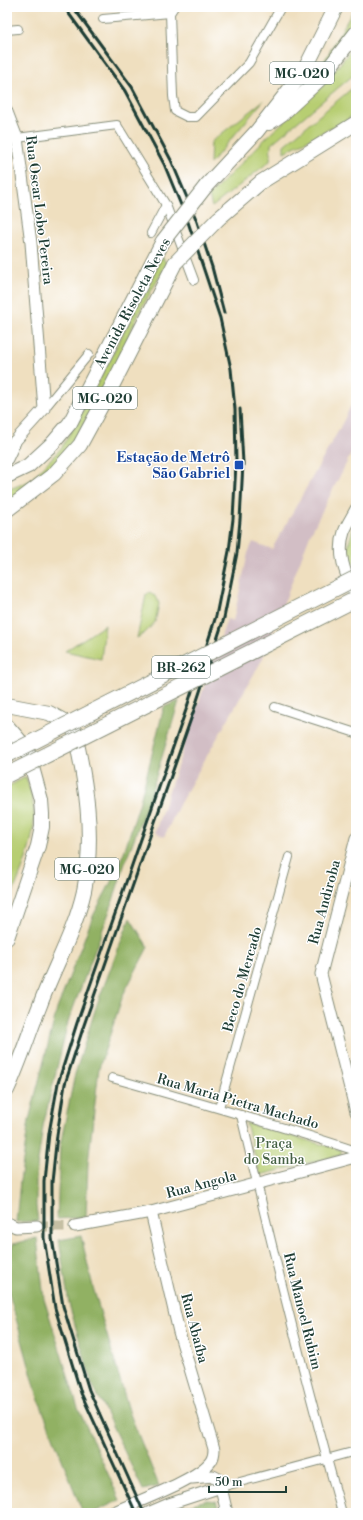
<svg xmlns="http://www.w3.org/2000/svg" width="363" height="1520" font-family="'Libre Bodoni',serif">
<style>
.industrial{fill:#d2bec5}
.green{fill:#b7ce72;stroke:#6b8653}
.forest{fill:#91b164;stroke:#58774c}
.lines{fill:none;stroke-linecap:round;stroke-linejoin:round}
.tertiary-tunnel{stroke:#c5bfa3;stroke-width:11;stroke-dasharray:11 5.5;stroke-linecap:butt}
.minor-casing{stroke:#878e7a;stroke-width:10}
.tertiary-casing{stroke:#878e7a;stroke-width:13}
.trunk-casing{stroke:#878e7a;stroke-width:16}
.minor{stroke:#fff;stroke-width:8}
.tertiary{stroke:#fff;stroke-width:11}
.trunk{stroke:#fff;stroke-width:14}
.rail{stroke:#1f3d34;stroke-width:3}
.trunk-bridge-casing{stroke:#878e7a;stroke-width:16;stroke-linecap:butt}
.motorway-bridge-casing{stroke:#878e7a;stroke-width:17;stroke-linecap:butt}
.trunk-bridge{stroke:#fff;stroke-width:14}
.motorway-bridge{stroke:#fff;stroke-width:15}
.transit-dot{fill:#1a4fb4;stroke:#fff;stroke-width:1.5}
.labels{text-anchor:middle;stroke-width:3;stroke-linejoin:round;paint-order:stroke}
.shield{fill:#fff;stroke:#627771;stroke-width:1}
.shield-label{font-size:13px;font-weight:bold;fill:#1f3d34}
.street-label{font-size:14px;fill:#1f3d34;stroke:#fff}
.transit-label{font-size:14px;font-weight:bold;fill:#164399;stroke:#fff;text-anchor:end}
.park-label{font-size:14px;fill:#456144;stroke:#fff}
</style>
<rect width="100%" height="100%" fill="#fff"/>
<filter id="ink" filterUnits="userSpaceOnUse"><feTurbulence type="fractalNoise" baseFrequency=".025" numOctaves="2"/><feDisplacementMap in="SourceGraphic" scale="8" xChannelSelector="R" yChannelSelector="G"/><feConvolveMatrix kernelMatrix="1 2 1 2 8 2 1 2 1" color-interpolation-filters="sRGB"/></filter>
<filter id="wash" filterUnits="userSpaceOnUse"><feTurbulence type="fractalNoise" baseFrequency=".012" numOctaves="4" result="noise"/><feDisplacementMap in="SourceGraphic" scale="16" xChannelSelector="R" yChannelSelector="G"/><feGaussianBlur stdDeviation="0.9" result="paint"/><feColorMatrix in="noise" values="0 0 0 0 0 0 0 0 0 0 0 0 0 0 0 0 0 1.4 0 .05"/><feComposite in="paint" operator="in"/></filter>
<g filter="url(#wash)">
<rect width="100%" height="100%" fill="#efdfbf"/>
<polygon class="industrial" points="356,395 356,444 310,535 262,660 180,803 164,837 155,832 227,619 233,621 248,553 253,542 272,549 341,426"/>
<g class="green">
<polygon points="355,7 356,7 356,22 333,53 319,70"/>
<polygon points="356,43 356,73 271,144 270,161 212,207 209,196 269,135 323,86"/>
<polygon points="356,85 356,109 349,119 284,152 284,145"/>
<polygon points="264,100 210,164 211,142"/>
<polygon points="162,257 167,264 142,307 119,357 72,446 53,468 26,490 7,501 7,490 30,481 62,447 91,396"/>
<polygon points="356,526 356,562 350,565 346,555 353,527"/>
<polygon points="150,592 157,598 159,604 155,622 146,632 137,638 146,595"/>
<polygon points="105,625 101,659 65,651"/>
<path d="M26,777C30,790 35,805 34,819C33,850 17,880 7,908V787Z"/>
<polygon points="246,1123 341,1150 341,1155 260,1175"/>
</g>
<g class="forest">
<polygon points="179,701 151,793 124,866 110,910 68,1022 43,1126 36,1175 36,1206 38,1221 16,1222 20,1181 29,1120 57,1009 93,916 110,884 124,852 139,805 164,707"/>
<polygon points="130,918 148,947 123,995 99,1068 88,1163 86,1217 57,1219 60,1146 75,1074 97,1004"/>
<polygon points="81,1236 93,1287 130,1414 159,1486 143,1490 92,1384 69,1304 59,1240"/>
<polygon points="37,1238 44,1299 78,1408 120,1500 92,1513 83,1513 38,1398 7,1286 7,1263 13,1244"/>
<polygon points="207,1500 216,1501 220,1513 169,1513 181,1507"/>
</g>
</g>
<g filter="url(#ink)">
<g class="lines">
<polyline class="tertiary-tunnel" points="37,1226 75,1226"/>
<g class="minor-casing">
<g id="minor">
<polyline points="174,7 170,13 173,96 175,111 187,117 196,117 249,63 281,7"/>
<polyline points="103,19 170,13"/>
<polyline points="7,30 18,29"/>
<polyline points="17,138 117,125 166,205 194,280"/>
<polyline points="151,233 166,205"/>
<polyline points="44,409 89,354"/>
<polyline points="275,707 356,733"/>
<path d="M112,1078C194,1101 275,1124 356,1151"/>
<polyline points="219,1108 289,857"/>
<path d="M241,1115C272,1248 305,1381 342,1513"/>
<polyline points="221,1487 356,1451"/>
</g>
</g>
<g class="tertiary-casing">
<g id="tertiary">
<polyline points="7,112 17,138 31,243 44,409 15,441 7,447"/>
<polyline points="7,459 15,442"/>
<path d="M356,509C352,517 347,524 344,532C336,555 347,577 356,599"/>
<polyline points="356,838 321,974 356,1112"/>
<polyline points="7,1223 16,1227 37,1226"/>
<polyline points="75,1226 151,1212 356,1157"/>
<polyline points="192,1478 213,1476 219,1479 227,1513"/>
<path d="M112,1513C135,1502 198,1480 211,1461C213,1458 214,1453 214,1449L179,1332L151,1212"/>
<polyline points="148,1513 169,1504 221,1487"/>
</g>
</g>
<g class="trunk-casing">
<g id="trunk">
<polyline points="269,123 282,114 322,77 356,33"/>
<polyline points="206,186 257,131 304,71 336,7"/>
<polyline points="218,219 261,182 356,123"/>
<polyline points="7,476 28,466 53,443 70,423 163,241"/>
<polyline points="7,510 54,474 80,445 112,386 175,263"/>
<path d="M7,705L49,713L73,726C86,780 95,836 84,891C75,931 54,967 40,1005C29,1033 20,1062 7,1090"/>
<polyline points="7,726 20,741 28,753 41,800 42,814 42,827 38,846 7,938"/>
</g>
</g>
<use href="#minor" class="minor"/>
<use href="#tertiary" class="tertiary"/>
<use href="#trunk" class="trunk"/>
<g class="rail">
<polyline points="64,7 125,91 164,164 188,222 220,318 231,369 235,409 236,463 233,519 229,551 216,616 186,710 77,1023 58,1083 49,1133 44,1181 44,1238 55,1308 81,1393 136,1513"/>
<polyline points="73,7 132,87 171,160 196,219 212,267 224,313"/>
<polyline points="144,1513 89,1390 63,1306 52,1238 52,1182 57,1135 65,1084 84,1025 193,713 224,618 237,553 240,520 243,463 240,409"/>
</g>
<g class="trunk-bridge-casing">
<g id="trunk-bridge">
<polyline points="163,241 206,186"/>
<polyline points="175,263 218,219"/>
</g>
</g>
<g class="motorway-bridge-casing">
<g id="motorway-bridge">
<polyline points="7,755 356,578"/>
<polyline points="7,775 356,599"/>
</g>
</g>
<use href="#trunk-bridge" class="trunk-bridge"/>
<use href="#motorway-bridge" class="motorway-bridge"/>
</g>
</g>
<rect class="transit-dot" x="234" y="460" width="10" height="10" rx="2"/>
<g class="labels">
<g class="shield">
<rect x="270" y="62" width="64" height="22" rx="3"/>
<rect x="73" y="387" width="64" height="22" rx="3"/>
<rect x="152" y="656" width="58" height="22" rx="3"/>
<rect x="55" y="858" width="64" height="22" rx="3"/>
</g>
<g class="shield-label">
<text x="302" y="78">MG-020</text>
<text x="105" y="403">MG-020</text>
<text x="181" y="672">BR-262</text>
<text x="87" y="874">MG-020</text>
</g>
<g class="street-label">
<text transform="translate(40 210) rotate(83)" y="5">Rua Oscar Lobo Pereira</text>
<text transform="translate(132 303) rotate(-62)" y="5">Avenida Risoleta Neves</text>
<text transform="translate(324 902) rotate(-75)" y="5">Rua Andiroba</text>
<text transform="translate(242 979) rotate(-74)" y="5">Beco do Mercado</text>
<text transform="translate(238 1101) rotate(16)" y="5">Rua Maria Pietra Machado</text>
<text transform="translate(201 1184) rotate(-15)" y="5">Rua Angola</text>
<text transform="translate(303 1311) rotate(76)" y="5">Rua Manoel Rubim</text>
<text transform="translate(195 1328) rotate(75)" y="5">Rua Abaíba</text>
</g>
<g class="transit-label">
<text x="230" y="462">Estação de Metrô<tspan x="230" dy="16">São Gabriel</tspan></text>
</g>
<g class="park-label">
<text x="274" y="1148">Praça<tspan x="274" dy="16">do Samba</tspan></text>
</g>
</g>
<rect width="363" height="1520" fill="none" stroke="#fff" stroke-width="24"/>
<path d="M209 1486v6h77v-6" fill="none" stroke="#1f3d34" stroke-width="2"/>
<text x="215" y="1486" font-size="12" fill="#1f3d34" stroke="#ffffff" stroke-width="3" paint-order="stroke">50 m</text>
</svg>
